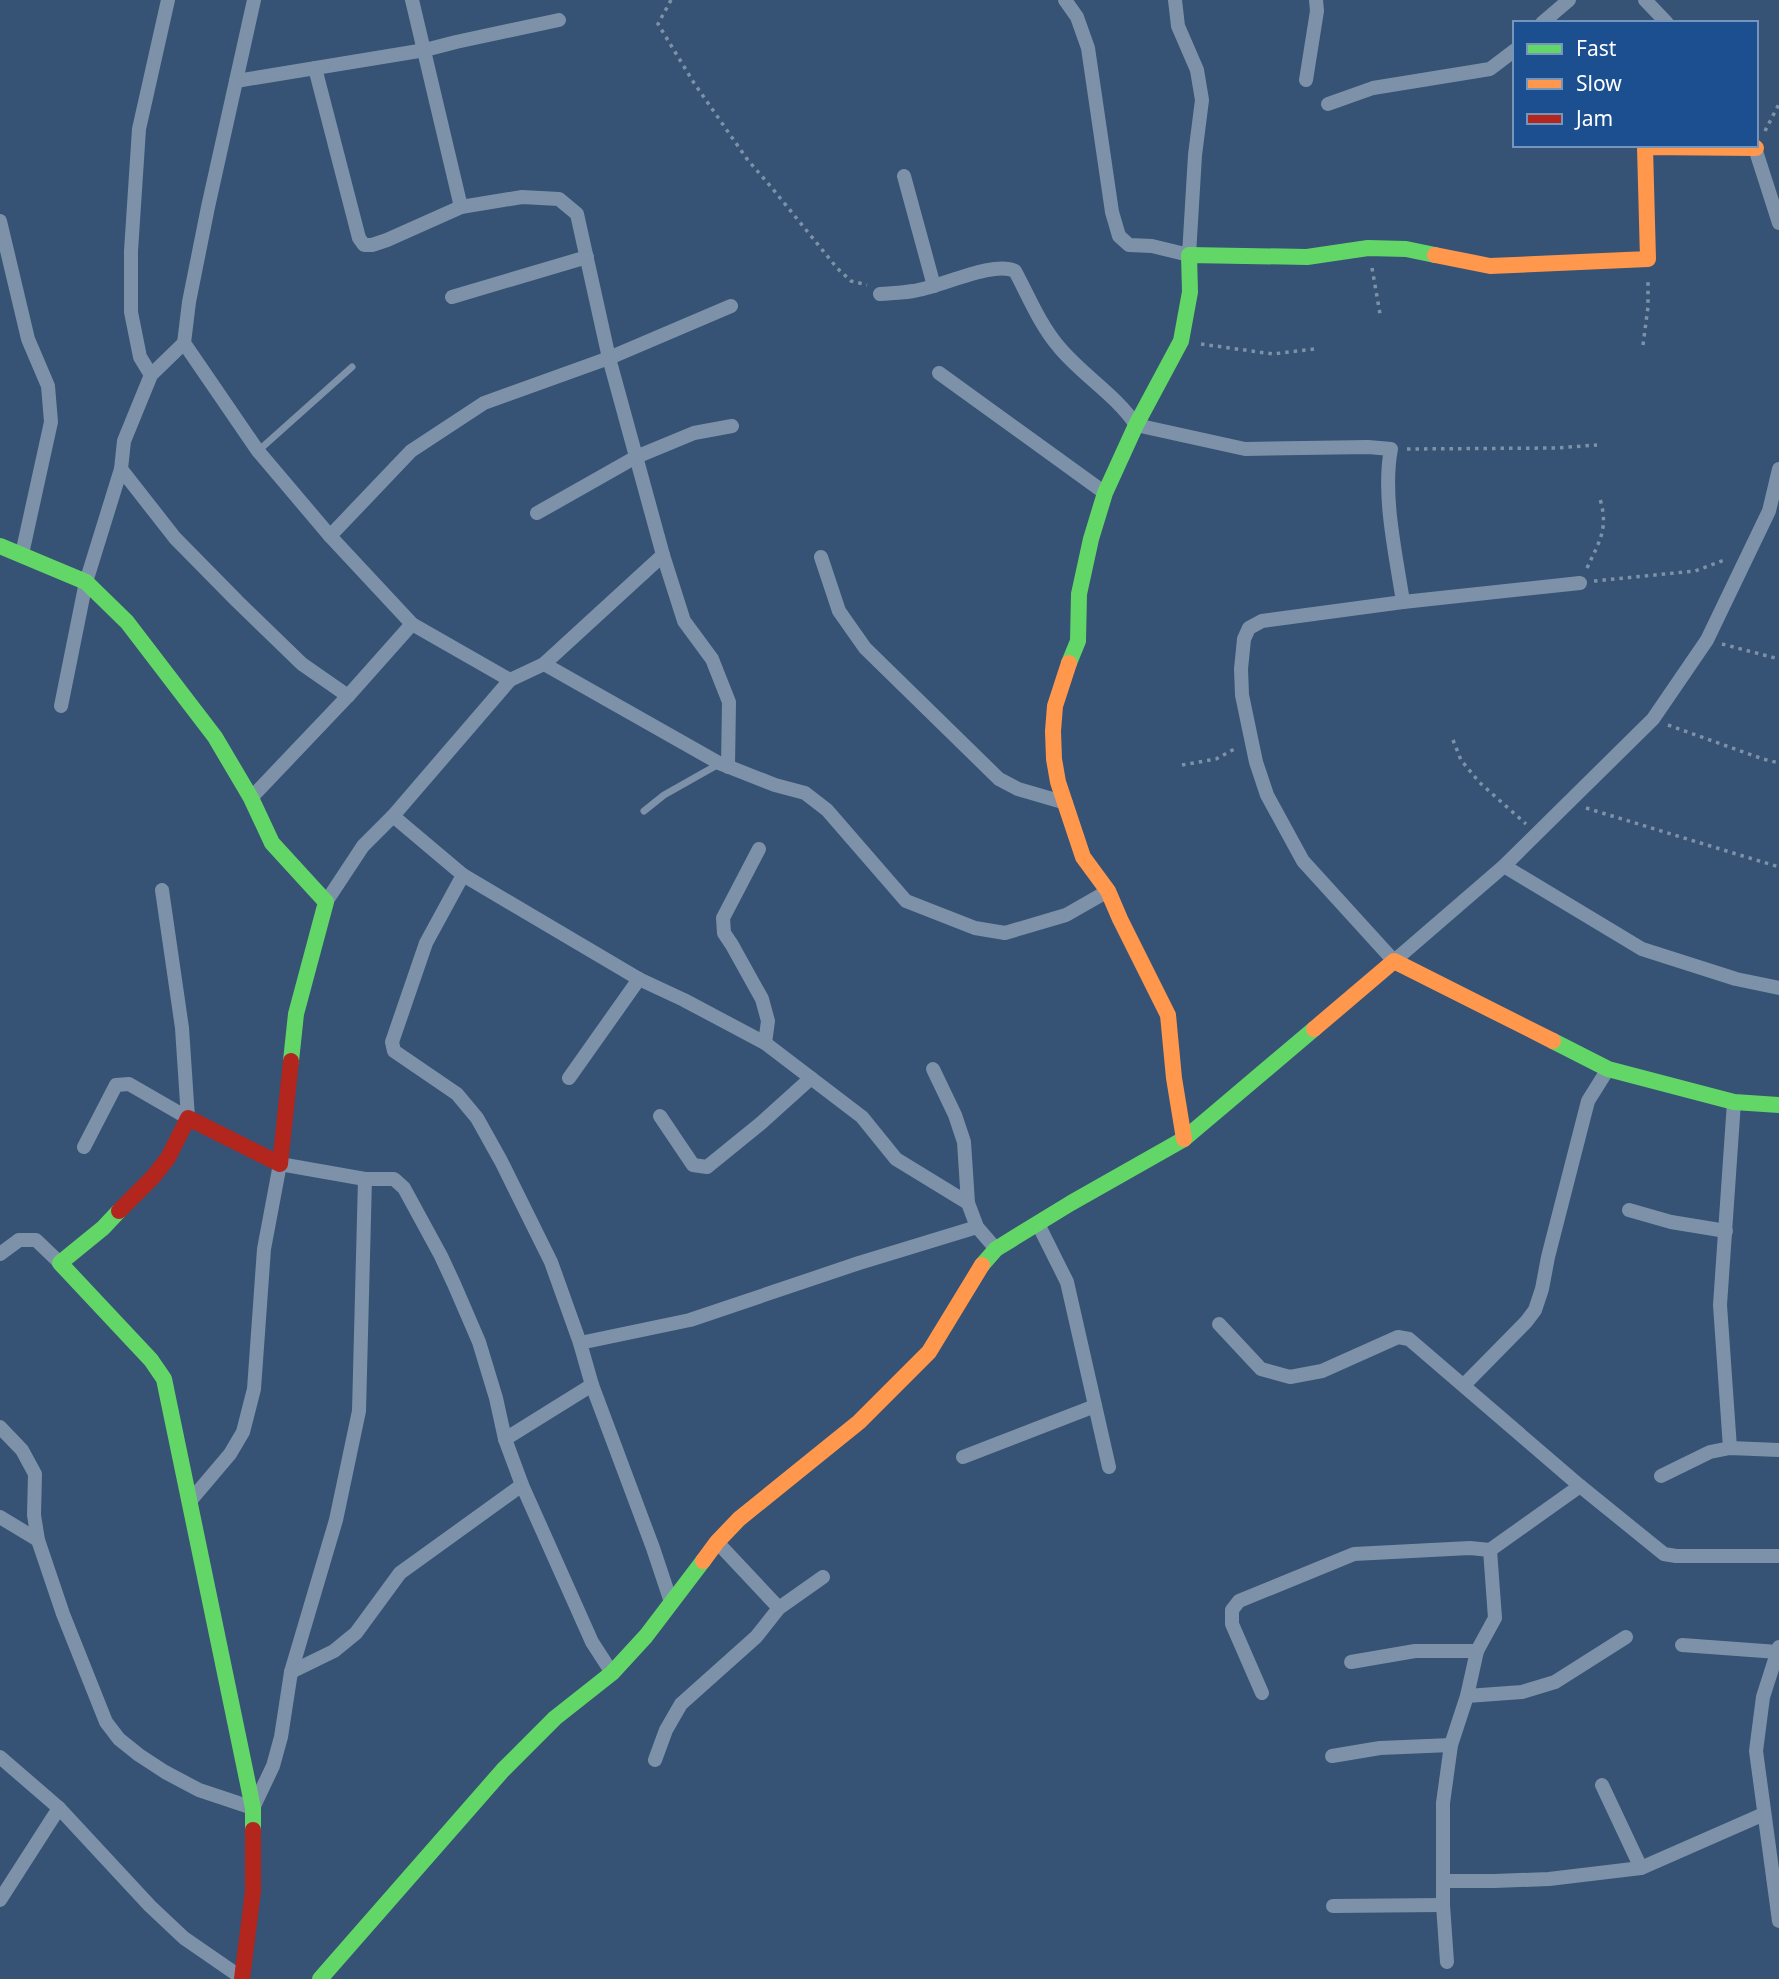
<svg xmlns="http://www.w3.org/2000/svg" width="1779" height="1979" font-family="'Noto Sans',sans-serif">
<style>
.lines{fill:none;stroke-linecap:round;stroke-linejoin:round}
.path{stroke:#7d92a8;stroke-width:3.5;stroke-dasharray:3.5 5;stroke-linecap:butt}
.lane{stroke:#7d92a8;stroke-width:7}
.street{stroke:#7d92a8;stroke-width:14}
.fast{stroke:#63d668;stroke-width:16}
.slow{stroke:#ff974d;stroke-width:16}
.jam{stroke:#b3261e;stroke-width:16}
</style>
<rect width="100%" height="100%" fill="#365274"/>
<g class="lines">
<g class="path">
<polyline points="671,0 658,24 694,83 747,159 772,188 837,268 851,281 867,285"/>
<polyline points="1765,131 1779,104"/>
<polyline points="1372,268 1380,314"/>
<polyline points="1201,344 1273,354 1314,349"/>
<polyline points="1643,345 1648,307 1648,279"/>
<polyline points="1407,449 1556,448 1597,445"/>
<path d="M1587,568C1599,542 1609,529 1600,499"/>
<polyline points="1594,581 1695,571 1727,559"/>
<polyline points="1722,644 1779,659"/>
<polyline points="1668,725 1763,759 1779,763"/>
<polyline points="1453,740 1461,760 1479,782 1526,824"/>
<polyline points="1182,765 1216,759 1238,747"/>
<polyline points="1586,808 1779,867"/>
</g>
<g class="lane">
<polyline points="258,451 352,367"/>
<polyline points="644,811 664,795 719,764"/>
</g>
<g class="street">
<polyline points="254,0 208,207 189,302 184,343 258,451 330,536 412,624 510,680"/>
<polyline points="412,0 461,207"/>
<polyline points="1065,0 1077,17 1088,48 1112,212 1119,236 1129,245 1152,246 1189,255 1195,155 1202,100 1197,70 1178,26 1175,0"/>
<polyline points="1645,0 1667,23"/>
<polyline points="1542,23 1569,0"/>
<polyline points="315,68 359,238 364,245 372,245 387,240 461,207 522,197 559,199 577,214 609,358 663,555 684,621 712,659 729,702 728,767"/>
<polyline points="1306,80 1317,11 1316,0"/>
<polyline points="236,81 425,50 456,42 559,20"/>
<polyline points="1328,104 1373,88 1490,69 1515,50"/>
<polyline points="1754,145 1779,223"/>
<polyline points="904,176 934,286"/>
<polyline points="0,221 28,339 48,386 51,422 22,554"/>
<path d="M880,294C891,293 902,293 913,291C939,288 993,260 1015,271C1029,297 1040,325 1059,347C1082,375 1116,395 1136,425L1245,449L1368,447L1391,449C1382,495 1396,555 1403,602"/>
<polyline points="452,297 587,257"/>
<polyline points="184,343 151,375 124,441 121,469 175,538 237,601 302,664 348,696"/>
<polyline points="939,373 1105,493"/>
<polyline points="151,375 140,357 131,312 131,251 139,129 168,0"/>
<polyline points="537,513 636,457 694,433 732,426"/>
<polyline points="330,536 411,451 484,403 609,358 731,306"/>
<polyline points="821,557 839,611 865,648 999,779 1018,789 1066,803"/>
<polyline points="1580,583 1403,602 1262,621 1249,628 1244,639 1241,669 1242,695 1256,762 1267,795 1303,861 1394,961 1504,866 1653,719 1707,640 1769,511 1779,469"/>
<polyline points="544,664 663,555"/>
<polyline points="61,706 86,582 121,469"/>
<polyline points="251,798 348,696 412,624"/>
<polyline points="393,816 463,875 639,979 684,1000 765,1043 862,1117 896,1159 968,1203 977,1227 996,1249"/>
<polyline points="759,849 723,918 724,933 732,945 762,999 768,1021 765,1043"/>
<polyline points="1504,866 1642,949 1736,979 1779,988"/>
<polyline points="463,875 426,943 392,1042 394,1051 457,1094 477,1118 501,1161 551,1262 580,1343 592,1385 653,1548 671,1602"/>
<polyline points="326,902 363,846 393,816 510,680 544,664 719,763 775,785 805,793 827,810 906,901 975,928 1005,933 1066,915 1108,891"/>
<polyline points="933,1069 955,1115 964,1142 968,1203"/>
<polyline points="569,1078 639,979"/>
<polyline points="660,1116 693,1165 707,1167 760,1124 811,1078"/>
<polyline points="84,1147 116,1085 129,1084 188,1118 182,1028 162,890"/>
<polyline points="1629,1210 1671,1222 1726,1231"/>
<polyline points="1038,1224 1067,1282 1109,1467"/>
<polyline points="0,1254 19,1240 36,1240 60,1263"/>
<polyline points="1219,1324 1261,1369 1290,1377 1322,1371 1398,1337 1409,1339 1580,1486 1664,1554 1676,1556 1779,1556"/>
<polyline points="580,1343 690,1320 859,1263 977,1227"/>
<polyline points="1464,1385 1526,1322 1535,1310 1542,1289 1548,1257 1588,1101 1608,1069"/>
<polyline points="0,1427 22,1450 35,1474 34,1515 38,1540 63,1614 106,1722 119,1739 139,1755 165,1772 199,1790 253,1808 273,1766 281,1737 291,1672 336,1520 359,1411 365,1179"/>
<polyline points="505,1439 592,1385"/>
<polyline points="1730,1448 1720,1305 1734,1102"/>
<polyline points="963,1457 1095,1406"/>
<polyline points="1661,1476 1710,1452 1730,1448 1779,1450"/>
<polyline points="191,1500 230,1454 243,1432 254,1389 264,1249 280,1164 365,1179 394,1179 404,1188 441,1256 454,1284 479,1342 496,1398 505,1439 522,1485 592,1642 612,1673"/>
<polyline points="0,1517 38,1540"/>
<polyline points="717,1542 779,1608"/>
<polyline points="1682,1645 1778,1652"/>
<polyline points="1779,1647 1763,1697 1756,1751 1779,1921"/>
<polyline points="1351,1662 1415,1651 1477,1651"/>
<polyline points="291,1672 334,1651 356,1633 400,1573 522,1485"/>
<polyline points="1262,1693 1232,1624 1232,1610 1239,1601 1354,1554 1470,1548 1490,1550 1580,1486"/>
<polyline points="1467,1696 1522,1692 1555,1682 1626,1637"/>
<polyline points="1332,1756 1380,1748 1451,1745"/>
<polyline points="0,1757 59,1808 150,1906 184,1938 242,1978"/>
<polyline points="655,1760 666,1730 681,1704 756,1637 779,1608 823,1577"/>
<polyline points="1602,1785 1641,1868"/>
<polyline points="1443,1881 1494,1881 1549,1879 1641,1868 1764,1814"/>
<polyline points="0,1900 59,1808"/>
<polyline points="1333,1906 1443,1905"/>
<polyline points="1447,1962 1443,1905 1443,1803 1451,1745 1467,1696 1477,1651 1495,1618 1490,1550"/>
</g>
<g class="fast">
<polyline points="0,546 86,582 127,622 215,737 251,798 272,843 326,902 296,1014 291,1061"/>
<polyline points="1069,663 1078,641 1079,594 1091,539 1105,493 1136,425 1181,341 1190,292 1189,255 1307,257 1368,248 1406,249 1435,255"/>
<polyline points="1553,1041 1608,1069 1734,1102 1779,1105"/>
<polyline points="119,1211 103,1228 60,1263 151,1360 164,1379 253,1808 253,1830"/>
<polyline points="982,1265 996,1249 1071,1203 1184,1139 1314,1029"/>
<polyline points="320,1979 503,1770 555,1718 612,1673 646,1636 703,1561"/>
</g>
<g class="slow">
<polyline points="1435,255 1490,266 1648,259 1645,147 1756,148"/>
<polyline points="1069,663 1055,706 1053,731 1054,759 1058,782 1083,857 1108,891 1120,919 1168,1015 1174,1078 1184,1139"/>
<polyline points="1314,1029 1394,961 1553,1041"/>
<polyline points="703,1561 717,1542 739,1519 859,1422 929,1352 982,1265"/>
</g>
<g class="jam">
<polyline points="119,1211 153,1177 168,1158 188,1118 280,1164 291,1061"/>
<polyline points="242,1979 253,1891 253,1830"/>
</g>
</g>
<rect x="1513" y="21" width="245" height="126" fill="#1b4f8f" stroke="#7695bc" stroke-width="2"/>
<rect x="1527" y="44" width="35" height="10" fill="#63d668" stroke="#7695bc" stroke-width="2"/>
<text x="1576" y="56" font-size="21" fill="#ffffff">Fast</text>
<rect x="1527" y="79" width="35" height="10" fill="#ff974d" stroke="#7695bc" stroke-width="2"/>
<text x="1576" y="91" font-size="21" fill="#ffffff">Slow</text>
<rect x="1527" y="114" width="35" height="10" fill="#b3261e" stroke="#7695bc" stroke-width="2"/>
<text x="1576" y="126" font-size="21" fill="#ffffff">Jam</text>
</svg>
